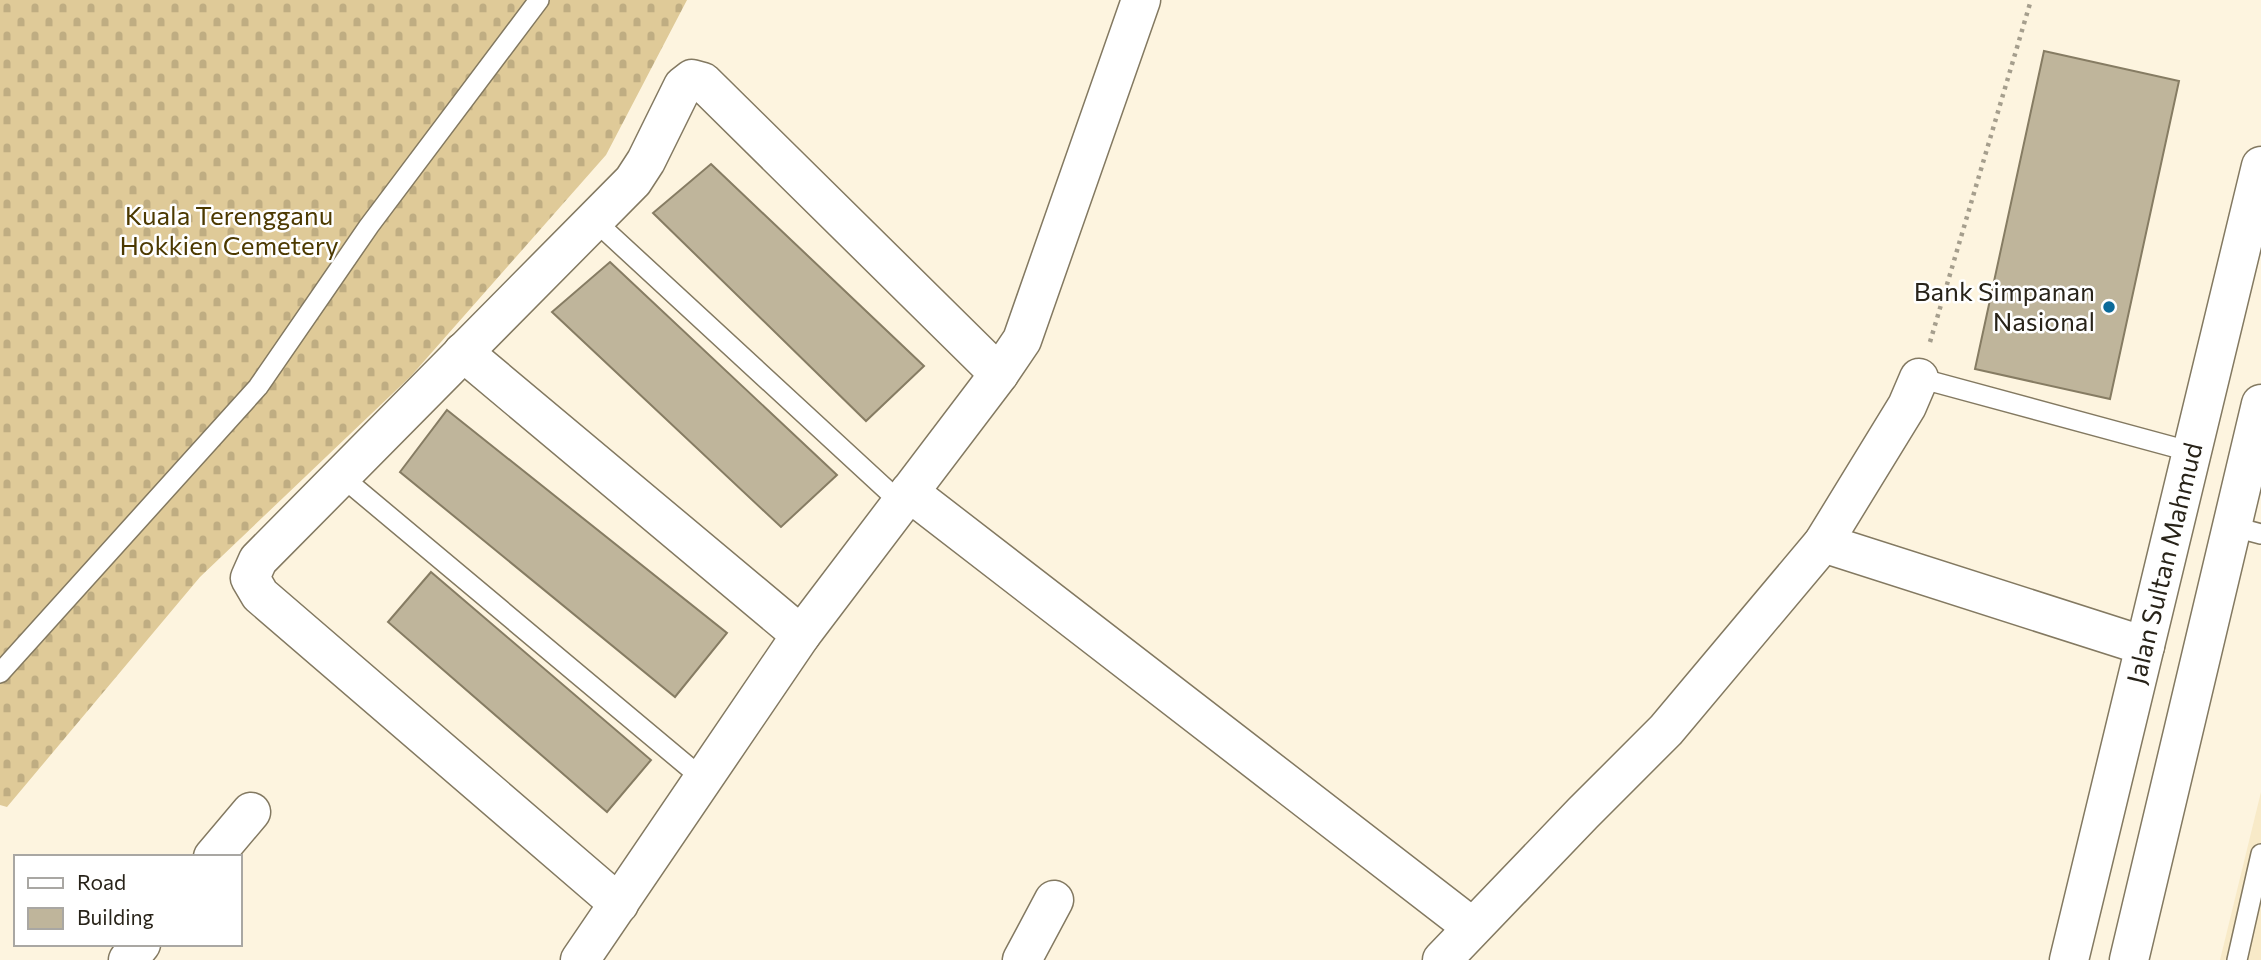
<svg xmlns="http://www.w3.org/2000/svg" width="2261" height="960" font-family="Commissioner,sans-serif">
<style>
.built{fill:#f8eac8}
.cemetery{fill:url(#cemetery-stones)}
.building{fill:#bfb59b;stroke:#867c63;stroke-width:2}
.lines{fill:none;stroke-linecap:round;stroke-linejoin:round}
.lane-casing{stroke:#837961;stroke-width:22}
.street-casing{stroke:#837961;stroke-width:41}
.primary-casing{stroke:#837961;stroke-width:41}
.path{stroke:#a59e8d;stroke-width:4.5;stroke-dasharray:3.5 5;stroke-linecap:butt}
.lane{stroke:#fff;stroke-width:19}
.street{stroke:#fff;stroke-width:38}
.primary{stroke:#fff;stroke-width:38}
.poi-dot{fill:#0b6a99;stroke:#fff;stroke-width:2.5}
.labels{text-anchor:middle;stroke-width:5;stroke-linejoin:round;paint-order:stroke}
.park-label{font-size:26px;fill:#4c3900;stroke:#fff}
.poi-label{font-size:26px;fill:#282319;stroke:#fff;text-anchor:end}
.street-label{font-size:26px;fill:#282319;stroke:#fff}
</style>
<defs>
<pattern id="cemetery-stones" width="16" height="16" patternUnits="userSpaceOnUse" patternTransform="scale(1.75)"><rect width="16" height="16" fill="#dfca98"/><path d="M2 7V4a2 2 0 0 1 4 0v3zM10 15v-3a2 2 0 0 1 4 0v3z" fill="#bfad82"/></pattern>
</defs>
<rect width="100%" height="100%" fill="#fdf4df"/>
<polygon class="built" points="2261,792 2261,960 2220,960"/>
<polygon class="cemetery" points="0,0 687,0 606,155 411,376 200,577 7,807 0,805"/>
<g class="building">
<polygon points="2044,51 2179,81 2110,399 1975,369"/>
<polygon points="711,164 924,366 866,421 653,213"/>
<polygon points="610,262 837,475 781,527 552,312"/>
<polygon points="447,410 727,633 675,697 400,472"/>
<polygon points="431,572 651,760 607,812 388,622"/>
</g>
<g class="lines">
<g class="lane-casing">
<g id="lane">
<polyline points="594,220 901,503"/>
<polyline points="1919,378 2192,452"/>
<polyline points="341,476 703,779"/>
<polyline points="2231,526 2261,534"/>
<polyline points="0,673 258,387 369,226 539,0"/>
<polyline points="2237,960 2261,854"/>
</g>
</g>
<g class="street-casing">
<g id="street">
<polyline points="463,352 801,635"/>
<polyline points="909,492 1472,927"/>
<polyline points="1823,543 2145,646"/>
<polyline points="213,857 251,812"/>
<polyline points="619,904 260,595 250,578 258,560 633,181 646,161 683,86 692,79 703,82 999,374"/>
<polyline points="128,960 141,944"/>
<polyline points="580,960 801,635 999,374 1022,340 1141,0"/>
<polyline points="1022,960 1054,900"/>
<polyline points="1442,960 1583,813 1666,730 1823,543 1907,406 1919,378"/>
</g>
</g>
<g class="primary-casing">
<g id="primary">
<path id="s1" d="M2069,960L2261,166"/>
<polyline points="2129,960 2261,404"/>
</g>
</g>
<polyline class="path" points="1930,342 2031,0"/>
<use href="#lane" class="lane"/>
<use href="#street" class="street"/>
<use href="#primary" class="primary"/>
</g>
<circle class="poi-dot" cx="2109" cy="307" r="7"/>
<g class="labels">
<g class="park-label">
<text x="229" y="225">Kuala Terengganu<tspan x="229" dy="30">Hokkien Cemetery</tspan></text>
</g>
<g class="poi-label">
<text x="2095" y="301">Bank Simpanan<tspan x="2095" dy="30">Nasional</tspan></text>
</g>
<g class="street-label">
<text dy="9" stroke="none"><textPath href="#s1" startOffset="408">Jalan Sultan Mahmud</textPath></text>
</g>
</g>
<rect x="14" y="855" width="228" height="91" fill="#ffffff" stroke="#a9a7a3" stroke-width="2"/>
<rect x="28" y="878" width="35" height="10" fill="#ffffff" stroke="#a9a7a3" stroke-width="2"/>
<text x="77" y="890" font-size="21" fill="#282319">Road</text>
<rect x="28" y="908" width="35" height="21" fill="#bfb59b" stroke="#a9a7a3" stroke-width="2"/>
<text x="77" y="925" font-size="21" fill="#282319">Building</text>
</svg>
